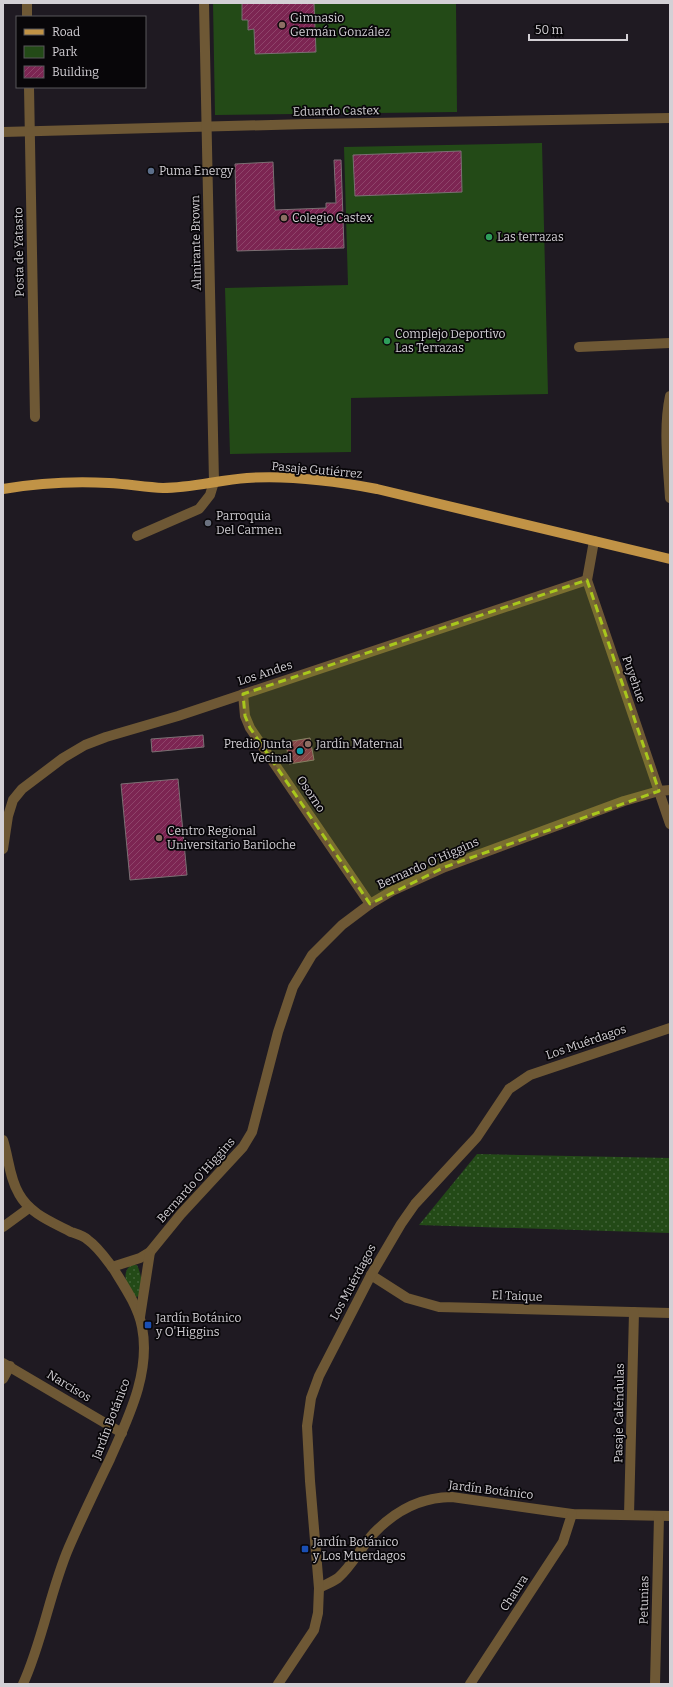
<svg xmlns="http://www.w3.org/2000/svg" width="673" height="1687" font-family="Bitter,serif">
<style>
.green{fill:url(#green-dots)}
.pitch{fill:#234a17}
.building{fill:url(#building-hatch);stroke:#7b6f73}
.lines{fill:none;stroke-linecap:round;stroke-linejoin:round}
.minor{stroke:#6e5835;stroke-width:10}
.major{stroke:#c19346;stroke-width:10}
.marked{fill:#a8c71c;fill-opacity:0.2;stroke:#a8c71c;stroke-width:3;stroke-dasharray:8 5;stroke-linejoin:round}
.education-dot{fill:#8d6e63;stroke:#080609;stroke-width:1.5}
.service-dot{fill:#5c6f8a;stroke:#080609;stroke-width:1.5}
.leisure-dot{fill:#2e9e5b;stroke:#080609;stroke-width:1.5}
.worship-dot{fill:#6b7280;stroke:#080609;stroke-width:1.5}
.culture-dot{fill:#0f9aa8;stroke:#080609;stroke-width:1.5}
.transit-dot{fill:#1a4fb4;stroke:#080609;stroke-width:1.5}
.labels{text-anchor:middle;stroke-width:3.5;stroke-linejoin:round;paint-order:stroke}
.poi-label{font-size:12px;fill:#d3d0d5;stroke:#080609;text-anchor:start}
.street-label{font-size:12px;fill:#d3d0d5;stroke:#080609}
</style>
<defs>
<pattern id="green-dots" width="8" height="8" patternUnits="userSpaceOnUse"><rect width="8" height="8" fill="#234a17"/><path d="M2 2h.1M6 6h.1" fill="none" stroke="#426338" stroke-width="1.8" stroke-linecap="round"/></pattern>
<pattern id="building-hatch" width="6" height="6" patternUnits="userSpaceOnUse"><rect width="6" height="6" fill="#7c2552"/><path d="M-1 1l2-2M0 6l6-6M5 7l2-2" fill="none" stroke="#8e446a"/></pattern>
</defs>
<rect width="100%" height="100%" fill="#1f1a22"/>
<g class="green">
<polygon points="477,1154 670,1158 670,1233 419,1225"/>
<path d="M131,1265H137C141,1273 144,1287 140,1296L136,1297L131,1294C127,1284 121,1273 131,1265Z"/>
</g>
<g class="pitch">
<polygon points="213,3 456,3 457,112 215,115"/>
<polygon points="542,143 548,394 351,398 351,452 230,454 225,288 348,285 344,147"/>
</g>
<g class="building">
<polygon points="242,3 314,3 316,52 255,54 254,29 248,30 248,20 242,20"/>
<polygon points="461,151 462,192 355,196 353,155"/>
<polygon points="334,160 341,160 344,248 237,251 235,164 273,162 275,210 326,208 326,203 336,203"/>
<polygon points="203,735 204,747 152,752 151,739"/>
<polygon points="310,738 314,760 289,764 286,742"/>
<polygon points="178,779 187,875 130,880 121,784"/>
</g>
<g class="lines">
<g class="minor">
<polyline points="27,3 27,17"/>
<polyline points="29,87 35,417"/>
<polyline points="3,132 307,124 670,118"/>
<polyline points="579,347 670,343"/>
<path d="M670,396C663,429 668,464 670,498"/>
<polyline points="137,536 199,509 210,495 214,482 204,3"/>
<polyline points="594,541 587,580 670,824"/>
<polyline points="243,694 245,716 250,728 370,904"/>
<polyline points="3,849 8,816 13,800 22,789 63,758 85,745 106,737 178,716 587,580"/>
<path d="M3,1140C9,1158 9,1177 19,1194C30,1214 52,1222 71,1232C77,1234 84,1236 88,1240C98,1247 106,1259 113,1268C124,1286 138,1306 142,1327C151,1373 128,1418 110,1459C96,1488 82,1517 69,1547C50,1591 43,1640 23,1684"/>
<polyline points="3,1227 29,1208"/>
<polyline points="112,1267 140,1258 150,1252 181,1214 243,1147 252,1132 278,1032 293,987 312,955 342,925 370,904 392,891 445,867 624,801 659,791 670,790"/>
<polyline points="371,1275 407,1298 439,1307 670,1313"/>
<polyline points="140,1317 150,1252"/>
<polyline points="3,1363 122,1433"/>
<polyline points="3,1379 10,1366"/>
<polyline points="629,1515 634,1312"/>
<path d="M319,1588C325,1585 332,1582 338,1578C352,1566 361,1547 374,1533C396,1510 421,1497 452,1497L572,1514L670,1516"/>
<polyline points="278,1684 314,1630 318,1613 319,1588 310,1481 307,1426 311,1398 319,1376 371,1275 401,1224 415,1204 477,1137 509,1089 530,1075 670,1028"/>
<polyline points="470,1684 563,1542 572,1514"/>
<polyline points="655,1684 659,1516"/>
</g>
<path class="major" d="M3,489C38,483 73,481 109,483C127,484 145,487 163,488C191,488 219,480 247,478C290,475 335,481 377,489L670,559"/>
</g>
<path class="marked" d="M587,580L659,791L445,867L370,904L250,728L245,716L243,694Z"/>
<g class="education-dot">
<circle cx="282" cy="25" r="4"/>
<circle cx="284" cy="218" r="4"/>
<circle cx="308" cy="744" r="4"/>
<circle cx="159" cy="838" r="4"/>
</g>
<circle class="service-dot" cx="151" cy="171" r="4"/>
<g class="leisure-dot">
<circle cx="489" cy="237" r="4"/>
<circle cx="387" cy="341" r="4"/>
</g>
<circle class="worship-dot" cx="208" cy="523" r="4"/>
<circle class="culture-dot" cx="300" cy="751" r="4"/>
<g class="transit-dot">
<rect x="144" y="1321" width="8" height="8" rx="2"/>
<rect x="301" y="1545" width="8" height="8" rx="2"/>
</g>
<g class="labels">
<g class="poi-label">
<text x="290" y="22">Gimnasio<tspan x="290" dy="14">Germán González</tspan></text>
<text x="159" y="175">Puma Energy</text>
<text x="292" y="222">Colegio Castex</text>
<text x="497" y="241">Las terrazas</text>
<text x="395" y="338">Complejo Deportivo<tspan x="395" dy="14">Las Terrazas</tspan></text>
<text x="216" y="520">Parroquia<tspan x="216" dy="14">Del Carmen</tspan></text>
<text x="292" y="748" text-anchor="end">Predio Junta<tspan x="292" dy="14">Vecinal</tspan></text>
<text x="316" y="748">Jardín Maternal</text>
<text x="167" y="835">Centro Regional<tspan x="167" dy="14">Universitario Bariloche</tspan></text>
<text x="156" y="1322">Jardín Botánico<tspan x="156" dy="14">y O'Higgins</tspan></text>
<text x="313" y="1546">Jardín Botánico<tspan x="313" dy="14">y Los Muerdagos</tspan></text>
</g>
<g class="street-label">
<text transform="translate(336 111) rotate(-1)" y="4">Eduardo Castex</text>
<text transform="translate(196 243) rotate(-91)" y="4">Almirante Brown</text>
<text transform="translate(19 252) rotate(-91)" y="4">Posta de Yatasto</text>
<text transform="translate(317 470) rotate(5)" y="4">Pasaje Gutiérrez</text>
<text transform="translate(265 673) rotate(-18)" y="4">Los Andes</text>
<text transform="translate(634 679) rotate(71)" y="4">Puyehue</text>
<text transform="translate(311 794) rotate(56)" y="4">Osorno</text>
<text transform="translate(428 863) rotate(-24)" y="4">Bernardo O'Higgins</text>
<text transform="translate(586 1042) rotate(-19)" y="4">Los Muérdagos</text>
<text transform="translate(196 1180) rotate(-48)" y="4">Bernardo O'Higgins</text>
<text transform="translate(353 1282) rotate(-62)" y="4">Los Muérdagos</text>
<text transform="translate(517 1296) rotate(2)" y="4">El Taique</text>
<text transform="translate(69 1386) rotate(31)" y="4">Narcisos</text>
<text transform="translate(619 1413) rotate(-89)" y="4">Pasaje Caléndulas</text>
<text transform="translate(111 1419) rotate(-69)" y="4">Jardín Botánico</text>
<text transform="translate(491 1490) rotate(7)" y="4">Jardín Botánico</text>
<text transform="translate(514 1593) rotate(-57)" y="4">Chaura</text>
<text transform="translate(644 1600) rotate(-89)" y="4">Petunias</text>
</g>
</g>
<rect width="673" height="1687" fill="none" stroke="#d3d0d5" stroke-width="8"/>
<rect x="16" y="16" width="130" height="72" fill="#080609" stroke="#59575b"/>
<rect x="24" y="29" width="20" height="6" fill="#c19346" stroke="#59575b"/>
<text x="52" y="36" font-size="12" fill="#d3d0d5">Road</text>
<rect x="24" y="46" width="20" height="12" fill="#234a17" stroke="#59575b"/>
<text x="52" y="56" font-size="12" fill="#d3d0d5">Park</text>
<rect x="24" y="66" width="20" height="12" fill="url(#building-hatch)" stroke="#59575b"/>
<text x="52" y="76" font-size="12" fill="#d3d0d5">Building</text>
<path d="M529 34v6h98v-6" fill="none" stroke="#d3d0d5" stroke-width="2"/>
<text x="535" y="34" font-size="12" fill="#d3d0d5" stroke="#080609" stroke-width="3" paint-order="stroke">50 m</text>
</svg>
